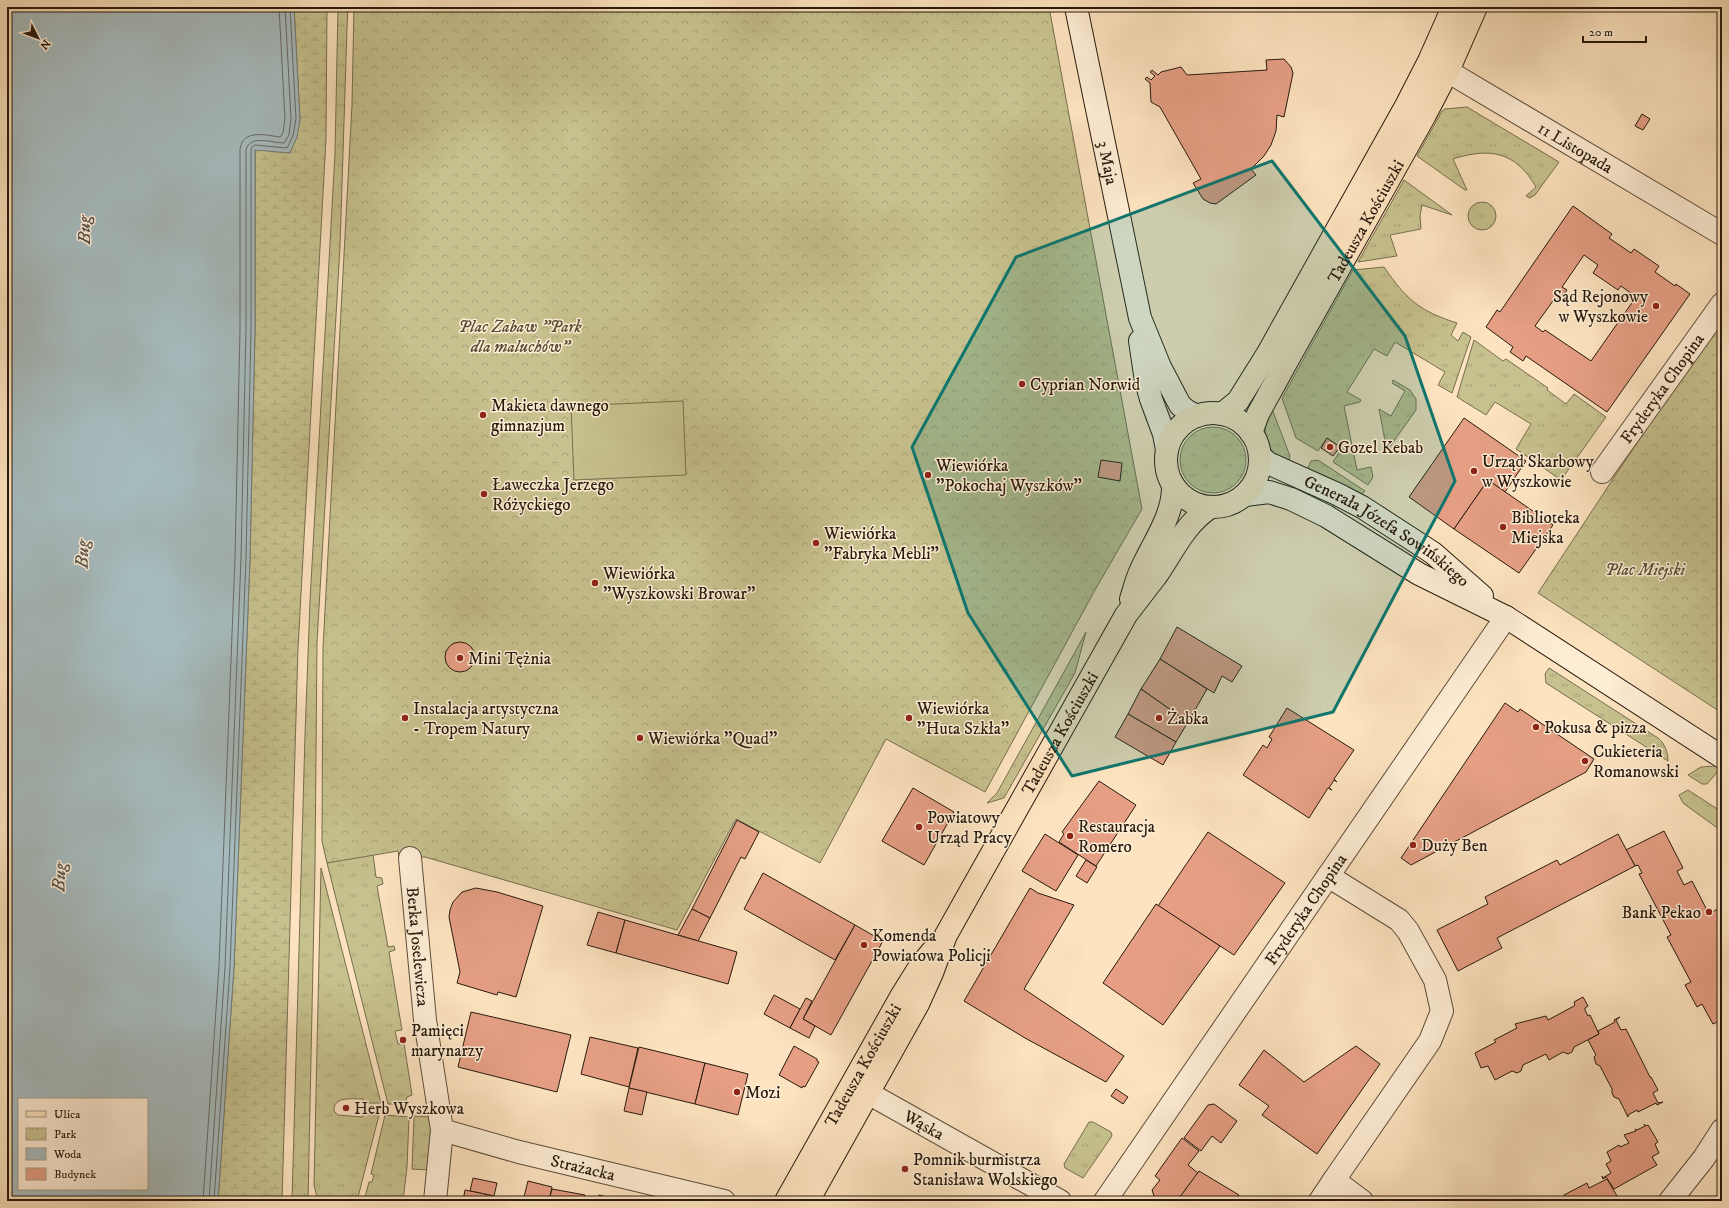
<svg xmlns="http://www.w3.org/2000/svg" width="1729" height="1208" font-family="'IM FELL DW Pica',serif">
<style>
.grass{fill:url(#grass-tufts);stroke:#776e4e}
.wetland{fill:url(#wetland-marsh);stroke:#776e4e}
.park{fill:url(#park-crowns);stroke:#776e4e}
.garden{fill:#c6c18e;stroke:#776e4e}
.water{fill:#a6bbbe;stroke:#747b77;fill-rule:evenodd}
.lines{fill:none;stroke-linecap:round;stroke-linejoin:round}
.shore{stroke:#676a66;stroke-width:1}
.building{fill:#e69f85;stroke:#281a0d;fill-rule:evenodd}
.street-casing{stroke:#5d4c3a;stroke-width:24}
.secondary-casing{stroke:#281a0d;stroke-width:24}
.primary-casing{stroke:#281a0d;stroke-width:24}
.street{stroke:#feedd5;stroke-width:22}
.secondary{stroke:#feedd5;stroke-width:22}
.primary{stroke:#fde3bf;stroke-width:22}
.marked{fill:#0f766e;fill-opacity:0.2;stroke:#0f766e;stroke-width:3;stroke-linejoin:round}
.poi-dot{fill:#8f2418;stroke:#feedd5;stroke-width:1.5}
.labels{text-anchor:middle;stroke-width:3;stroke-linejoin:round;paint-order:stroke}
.street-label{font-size:17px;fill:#281a0d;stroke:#feedd5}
.poi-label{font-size:17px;fill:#281a0d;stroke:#feedd5;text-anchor:start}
.park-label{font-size:17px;font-style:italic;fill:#574c34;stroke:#feedd5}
.water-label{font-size:18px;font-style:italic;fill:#54524b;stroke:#feedd5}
</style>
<defs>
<pattern id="grass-tufts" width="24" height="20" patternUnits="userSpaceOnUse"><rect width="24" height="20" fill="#c6c18e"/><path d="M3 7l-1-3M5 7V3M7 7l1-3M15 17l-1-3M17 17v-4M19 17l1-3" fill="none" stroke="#aaa579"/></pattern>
<pattern id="wetland-marsh" width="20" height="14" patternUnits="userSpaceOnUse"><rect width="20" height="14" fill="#c6c18e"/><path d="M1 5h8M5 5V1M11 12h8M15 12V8" fill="none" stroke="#aaa579"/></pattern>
<pattern id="park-crowns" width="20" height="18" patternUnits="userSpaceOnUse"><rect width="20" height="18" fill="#c6c18e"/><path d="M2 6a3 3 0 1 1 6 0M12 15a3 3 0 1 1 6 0" fill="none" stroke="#aaa579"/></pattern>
</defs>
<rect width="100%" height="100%" fill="#fde3bf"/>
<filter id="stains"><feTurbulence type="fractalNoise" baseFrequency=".005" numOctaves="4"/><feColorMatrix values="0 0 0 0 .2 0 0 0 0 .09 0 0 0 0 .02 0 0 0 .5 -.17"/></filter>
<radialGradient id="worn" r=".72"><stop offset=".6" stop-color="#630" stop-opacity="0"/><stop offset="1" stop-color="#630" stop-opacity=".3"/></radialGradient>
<g class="grass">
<polygon points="338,7 348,7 347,28 340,247 317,642 315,867 308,1201 292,1201 305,735 310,601 335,154"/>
<path d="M1467,107L1559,162L1535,195L1530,198L1526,196L1536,187C1516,152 1490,147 1453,159L1467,190H1465L1417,156L1442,111L1445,109Z"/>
<polygon points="1404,180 1452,215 1422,205 1420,216 1421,229 1390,235 1397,256 1358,262"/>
<circle cx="1482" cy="216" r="14"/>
<path d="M1384,267C1406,299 1419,311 1457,323L1451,335L1458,341L1463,332L1471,337L1452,393L1438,385L1445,372L1395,342L1387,356L1374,349L1347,392L1361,400L1360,402L1344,406L1357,470L1371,467L1373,477L1368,485L1333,462L1342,448L1327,438L1318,451L1296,438L1282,398L1353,270Z"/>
<polygon points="1474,340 1503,361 1506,359 1548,388 1547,390 1566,404 1574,394 1606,417 1561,480 1516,449 1531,424 1495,402 1486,415 1457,397"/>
<polygon points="1393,380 1410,390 1416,399 1416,410 1389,448 1386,446 1379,409 1391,416 1405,391 1392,383"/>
<path d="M1272,409L1290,456L1288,464C1265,449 1263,440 1267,413Z"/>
<circle cx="1213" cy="460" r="33"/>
<polygon points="1318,460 1365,491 1361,495 1306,472 1311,461"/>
<polygon points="1086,632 1075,673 1004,798 987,803 997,793"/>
<path d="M1549,668L1658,738C1665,744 1668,752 1668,761L1546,683L1545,674Z"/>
<polygon points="1715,766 1721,768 1707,784 1702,784 1688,775 1701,767"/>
<path d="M1688,790L1722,812C1722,818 1723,824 1716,827L1683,803L1679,795Z"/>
<polygon points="373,854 376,877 382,878 383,884 377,886 388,947 394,946 395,950 389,952 402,1030 395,1031 398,1044 404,1043 412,1095 407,1097 405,1104 388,1104 327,863"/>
<path d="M321,868L381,1103H364L363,1099C352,1099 333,1096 334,1111L338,1115L362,1117L363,1114L379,1115L357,1201H318L314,1185Z"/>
<polygon points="385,1115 409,1117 407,1167 403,1201 364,1201 369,1182 372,1182 374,1175 371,1174"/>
<polygon points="414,1116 432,1117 428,1170 412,1169"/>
<polygon points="1089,1122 1093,1122 1111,1132 1112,1136 1083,1178 1065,1168 1064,1164"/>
</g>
<polygon class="wetland" points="294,7 327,7 326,139 298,648 282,1201 218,1201 234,967 250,558 255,330 255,149 290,153 300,120"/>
<g class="park">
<polygon points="354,7 1049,7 1142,509 1095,590 985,792 886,739 820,863 736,819 677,930 425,857 399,857 398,851 327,863 322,841 323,648 352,105"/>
<polygon points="1722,321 1722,713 1538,593 1698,350"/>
</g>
<polygon class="garden" points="683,401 686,475 574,480 571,406"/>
<path class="water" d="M7,7H294L300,120L297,137L290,153L255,150V330L250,558L234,967L218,1201H7ZM19,1099H147V1189H19Z"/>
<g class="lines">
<g class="shore">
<path d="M203,1201L219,966L235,558L240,329V149C243,129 265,135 280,137L283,133L285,119L279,7"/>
<path d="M209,1201L225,967L241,558L246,329V150C250,134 272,143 284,143L289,135L291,119L285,7"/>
<polyline points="214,1201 230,967 246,558 251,329 251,150 252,147 255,145 287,148 293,136 296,119 290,7"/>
</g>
</g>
<g class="building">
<polygon points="1284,59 1291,67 1293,73 1284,117 1277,115 1276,131 1271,145 1264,156 1251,169 1256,175 1216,204 1210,203 1203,199 1193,183 1201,179 1160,107 1151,102 1150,83 1145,79 1147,77 1151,80 1155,76 1150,72 1152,70 1158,75 1161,72 1181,67 1187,75 1267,70 1266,60"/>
<polygon points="1642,114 1650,119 1643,130 1635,126"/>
<path d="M1573,206L1612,234L1609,238L1631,253L1634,249L1659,266L1655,272L1675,286L1676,284L1690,294L1607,412L1526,356L1523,361L1510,352L1513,347L1486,327L1497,310L1500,312ZM1584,255L1598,265L1593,273L1618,290L1621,286L1636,297L1591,361L1545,330L1543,332L1535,326L1555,298L1559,301L1567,290L1562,287Z"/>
<polygon points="1464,418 1526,461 1505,492 1488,480 1454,529 1409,497"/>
<polygon points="1327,438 1340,447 1333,456 1321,448"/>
<polygon points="1101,460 1122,463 1120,481 1098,477"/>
<polygon points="1488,480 1553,525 1519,573 1454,529"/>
<polygon points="1177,627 1242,666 1232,682 1222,676 1214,693 1160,659"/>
<circle cx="460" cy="657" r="15"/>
<polygon points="1160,659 1207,689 1188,722 1141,689"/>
<polygon points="1141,689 1188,722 1176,742 1128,714"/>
<polygon points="1505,703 1518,712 1520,709 1594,759 1586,772 1411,865 1401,858"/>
<polygon points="1287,708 1354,750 1334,779 1337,782 1334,780 1329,788 1332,790 1328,788 1309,818 1243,775 1263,745 1267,748 1272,739 1269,737"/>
<polygon points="1128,714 1176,742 1163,765 1115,737"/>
<polygon points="1099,781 1136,805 1096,866 1059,842 1064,834 1062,832"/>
<polygon points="913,788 954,812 924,865 882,841"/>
<polygon points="737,820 759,832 745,859 741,857 710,918 692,909"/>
<polygon points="1664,831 1683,868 1677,871 1684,885 1692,881 1709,914 1721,907 1722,908 1722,1020 1713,1024 1702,1004 1697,1007 1685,985 1691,982 1667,937 1671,935 1639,874 1642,873 1638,865 1635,866 1626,850"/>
<polygon points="1208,832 1285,883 1234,955 1158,906"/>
<polygon points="1045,834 1078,855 1056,891 1022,871"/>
<polygon points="1618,834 1635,866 1497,938 1502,948 1458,971 1437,930 1488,904 1485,897 1557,860 1560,865"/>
<polygon points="1086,860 1097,867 1087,883 1076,876"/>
<polygon points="763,873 855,925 835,960 744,909"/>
<polygon points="476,888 497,892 543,906 516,997 498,992 497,995 457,983 460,972 449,917 450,910 453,902 462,892"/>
<polygon points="1030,888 1038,893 1074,905 1024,989 1124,1056 1106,1082 1025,1038 964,1001"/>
<polygon points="1156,904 1220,946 1163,1025 1103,983"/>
<polygon points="692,909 710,918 698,941 678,935"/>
<polygon points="598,912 625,920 616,953 587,945"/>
<polygon points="625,920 737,952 728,984 616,953"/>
<polygon points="855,925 883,941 831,1035 803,1019"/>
<polygon points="774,995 800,1009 790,1028 764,1014"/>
<polygon points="1583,997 1588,1006 1585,1008 1585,1010 1588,1016 1590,1015 1599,1034 1574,1047 1572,1052 1568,1054 1563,1052 1549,1060 1546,1054 1523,1065 1521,1071 1517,1073 1512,1071 1495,1080 1488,1066 1481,1068 1475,1053 1496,1042 1494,1040 1517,1028 1515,1024 1546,1016 1548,1020 1574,1006 1575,1005 1574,1002"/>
<polygon points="806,998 812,1001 803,1019 815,1026 809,1038 790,1028"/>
<polygon points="471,1012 571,1035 557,1092 458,1067"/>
<polygon points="1620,1017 1616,1020 1621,1030 1626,1029 1650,1077 1651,1077 1658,1090 1653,1093 1658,1103 1663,1102 1657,1105 1656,1103 1638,1112 1637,1110 1628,1115 1628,1117 1619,1099 1614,1097 1612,1093 1612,1089 1600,1066 1596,1064 1594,1057 1596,1055 1588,1040 1599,1034 1598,1031 1615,1022 1614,1020"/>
<polygon points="590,1037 638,1048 629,1087 581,1074"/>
<polygon points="794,1046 817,1059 817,1061 819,1062 805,1087 803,1086 802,1088 779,1075"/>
<polygon points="1356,1046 1380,1064 1317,1154 1262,1115 1269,1106 1239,1085 1264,1050 1304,1082"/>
<polygon points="639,1047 705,1063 695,1104 629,1088"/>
<polygon points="705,1063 748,1074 738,1115 695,1104"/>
<polygon points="629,1088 647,1092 642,1115 624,1111"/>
<polygon points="1116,1089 1128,1097 1123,1104 1111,1096"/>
<polygon points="1214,1104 1237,1121 1221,1143 1212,1136 1201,1151 1184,1138 1208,1105"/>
<polygon points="1644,1124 1646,1126 1648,1125 1658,1142 1655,1144 1659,1153 1652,1157 1657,1165 1614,1189 1606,1177 1603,1179 1602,1176 1603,1178 1611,1173 1606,1164 1611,1161 1607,1152 1619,1145 1620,1147 1629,1143 1624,1135 1636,1131 1635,1129 1637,1130 1645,1126"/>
<polygon points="1182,1138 1199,1151 1188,1165 1198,1173 1177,1201 1160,1201 1154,1196 1152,1190 1160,1180 1155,1176"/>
<polygon points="1199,1171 1239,1195 1235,1201 1177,1201"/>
<polygon points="473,1178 497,1183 494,1196 470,1191"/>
<polygon points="1607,1179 1620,1201 1567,1201 1564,1195 1587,1183 1589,1188"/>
<polygon points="528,1181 552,1187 549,1201 523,1201"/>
<polygon points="552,1189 585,1195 583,1201 549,1201"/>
<polygon points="465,1190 494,1196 492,1201 463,1201"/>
<polygon points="599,1195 624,1201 598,1201"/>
</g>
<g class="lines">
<g class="street-casing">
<g id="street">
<path id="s1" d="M1432,62L1722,234"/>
<path id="s2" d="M1602,472L1722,304"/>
<path id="s3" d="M410,858L425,1020L442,1130L435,1201"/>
<polyline points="1328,876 1399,920 1408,931 1435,980 1442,1011 1430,1041 1334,1180"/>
<path id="s4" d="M857,1078L868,1093L1060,1201"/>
<path id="s5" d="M442,1130L519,1152L724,1201"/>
<path id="s6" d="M1105,1201L1506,617"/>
<polyline points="1320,1201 1334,1180 1362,1201"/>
<polyline points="1670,1201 1704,1158 1722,1130"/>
</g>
</g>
<g class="secondary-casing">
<g id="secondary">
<path id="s7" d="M1076,7L1140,318L1160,367L1180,405L1187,411L1197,416"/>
<polyline points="1140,341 1146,381 1151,399 1164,434 1167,450"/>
<path id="s8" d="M1260,456L1268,463L1337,494L1362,507L1433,553L1482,596"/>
<polyline points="1245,495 1269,492 1291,499 1326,516 1419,574 1506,617 1722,757"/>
</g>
</g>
<g class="primary-casing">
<g id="primary">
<circle cx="1213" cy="460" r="47"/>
<polyline points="1222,414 1238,401 1268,353 1407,104 1429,61 1453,7"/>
<path id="s9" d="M1251,433L1258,414L1286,363L1425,115L1448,71L1476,7"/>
<path d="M1131,599C1134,590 1136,581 1140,572C1152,544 1174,516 1173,485"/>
<path id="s10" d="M786,1201L902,995L920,966L935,948"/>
<path id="s11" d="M808,1201L918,1004L932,973L946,935L1126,615C1136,602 1146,589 1156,576C1173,552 1185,523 1211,507"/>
</g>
</g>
<use href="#street" class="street"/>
<use href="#secondary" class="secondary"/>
<use href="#primary" class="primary"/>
</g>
<path class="marked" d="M1272,161L1405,336L1455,481L1333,712L1072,776L968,613L912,447L1016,257Z"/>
<g class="poi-dot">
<circle cx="1656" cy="306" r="4"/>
<circle cx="1022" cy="384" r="4"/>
<circle cx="483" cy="415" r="4"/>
<circle cx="1330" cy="447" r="4"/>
<circle cx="1474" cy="471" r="4"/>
<circle cx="928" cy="475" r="4"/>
<circle cx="484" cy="494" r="4"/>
<circle cx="1503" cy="527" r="4"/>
<circle cx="816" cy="543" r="4"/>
<circle cx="595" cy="583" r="4"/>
<circle cx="460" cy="658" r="4"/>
<circle cx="405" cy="718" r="4"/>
<circle cx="909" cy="718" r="4"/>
<circle cx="1159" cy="718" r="4"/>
<circle cx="1536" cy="727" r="4"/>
<circle cx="640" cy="738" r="4"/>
<circle cx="1585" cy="761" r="4"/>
<circle cx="919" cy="827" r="4"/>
<circle cx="1070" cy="836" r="4"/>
<circle cx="1413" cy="845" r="4"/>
<circle cx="1709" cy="912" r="4"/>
<circle cx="864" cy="945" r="4"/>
<circle cx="403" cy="1040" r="4"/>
<circle cx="737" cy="1092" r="4"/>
<circle cx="346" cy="1108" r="4"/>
<circle cx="905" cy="1169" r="4"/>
</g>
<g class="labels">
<g class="street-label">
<text dy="6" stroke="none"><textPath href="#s1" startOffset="167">11 Listopada</textPath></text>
<text dy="6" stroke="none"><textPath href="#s7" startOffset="159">3 Maja</textPath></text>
<text dy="6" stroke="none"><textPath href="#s9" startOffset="241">Tadeusza Kościuszki</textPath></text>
<text dy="6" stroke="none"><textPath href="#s2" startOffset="103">Fryderyka Chopina</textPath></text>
<text dy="6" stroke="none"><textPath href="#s8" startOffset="148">Generała Józefa Sowińskiego</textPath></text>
<text dy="6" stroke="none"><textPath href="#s11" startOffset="532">Tadeusza Kościuszki</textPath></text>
<text dy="6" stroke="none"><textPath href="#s6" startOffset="354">Fryderyka Chopina</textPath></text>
<text dy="6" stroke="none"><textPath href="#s3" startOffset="89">Berka Joselewicza</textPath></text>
<text dy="6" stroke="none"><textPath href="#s10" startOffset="156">Tadeusza Kościuszki</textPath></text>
<text dy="6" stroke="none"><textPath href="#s4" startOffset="83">Wąska</textPath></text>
<text dy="6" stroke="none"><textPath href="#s5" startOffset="146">Strażacka</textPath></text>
</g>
<g class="poi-label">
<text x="1648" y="302" text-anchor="end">Sąd Rejonowy<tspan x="1648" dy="20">w Wyszkowie</tspan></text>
<text x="1030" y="390">Cyprian Norwid</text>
<text x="491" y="411">Makieta dawnego<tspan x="491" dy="20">gimnazjum</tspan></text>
<text x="1338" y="453">Gozel Kebab</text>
<text x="1482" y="467">Urząd Skarbowy<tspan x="1482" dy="20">w Wyszkowie</tspan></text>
<text x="936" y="471">Wiewiórka<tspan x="936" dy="20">"Pokochaj Wyszków"</tspan></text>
<text x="492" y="490">Ławeczka Jerzego<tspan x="492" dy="20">Różyckiego</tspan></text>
<text x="1511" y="523">Biblioteka<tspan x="1511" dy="20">Miejska</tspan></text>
<text x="824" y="539">Wiewiórka<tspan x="824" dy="20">"Fabryka Mebli"</tspan></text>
<text x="603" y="579">Wiewiórka<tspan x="603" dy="20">"Wyszkowski Browar"</tspan></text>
<text x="468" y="664">Mini Tężnia</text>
<text x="413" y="714">Instalacja artystyczna<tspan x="413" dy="20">- Tropem Natury</tspan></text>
<text x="917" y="714">Wiewiórka<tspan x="917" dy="20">"Huta Szkła"</tspan></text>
<text x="1167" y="724">Żabka</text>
<text x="1544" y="733">Pokusa &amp; pizza</text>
<text x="648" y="744">Wiewiórka "Quad"</text>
<text x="1593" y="757">Cukieteria<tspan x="1593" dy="20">Romanowski</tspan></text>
<text x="927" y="823">Powiatowy<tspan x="927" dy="20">Urząd Pracy</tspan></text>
<text x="1078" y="832">Restauracja<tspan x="1078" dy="20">Romero</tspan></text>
<text x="1421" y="851">Duży Ben</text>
<text x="1701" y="918" text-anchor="end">Bank Pekao</text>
<text x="872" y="941">Komenda<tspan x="872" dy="20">Powiatowa Policji</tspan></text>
<text x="411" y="1036">Pamięci<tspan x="411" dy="20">marynarzy</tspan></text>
<text x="745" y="1098">Mozi</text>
<text x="354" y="1114">Herb Wyszkowa</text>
<text x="913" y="1165">Pomnik burmistrza<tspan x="913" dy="20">Stanisława Wolskiego</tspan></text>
</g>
<g class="park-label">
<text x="520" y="332">Plac Zabaw "Park<tspan x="520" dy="20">dla maluchów"</tspan></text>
<text x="1645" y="575">Plac Miejski</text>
</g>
<g class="water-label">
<text transform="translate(84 230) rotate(-90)" y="6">Bug</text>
<text transform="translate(82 554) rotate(-87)" y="6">Bug</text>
<text transform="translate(59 877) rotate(-86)" y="6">Bug</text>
</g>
</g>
<rect width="1729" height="1208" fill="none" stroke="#fde3bf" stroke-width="24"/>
<rect x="8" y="8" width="1713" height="1192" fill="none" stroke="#281a0d" stroke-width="2"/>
<rect x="12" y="12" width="1705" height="1184" fill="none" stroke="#281a0d"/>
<rect x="18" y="1098" width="130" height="92" fill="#feedd5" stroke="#a89985"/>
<rect x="26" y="1111" width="20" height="6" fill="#fde3bf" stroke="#a89985"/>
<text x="54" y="1118" font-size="12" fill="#281a0d">Ulica</text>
<rect x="26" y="1128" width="20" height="12" fill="url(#park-crowns)" stroke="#a89985"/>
<text x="54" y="1138" font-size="12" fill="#281a0d">Park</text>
<rect x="26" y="1148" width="20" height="12" fill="#a6bbbe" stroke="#a89985"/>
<text x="54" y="1158" font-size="12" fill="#281a0d">Woda</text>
<rect x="26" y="1168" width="20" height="12" fill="#e69f85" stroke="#a89985"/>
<text x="54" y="1178" font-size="12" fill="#281a0d">Budynek</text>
<g transform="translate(38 38) rotate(132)" stroke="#feedd5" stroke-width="3" paint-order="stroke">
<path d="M0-3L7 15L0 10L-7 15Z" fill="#281a0d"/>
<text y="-6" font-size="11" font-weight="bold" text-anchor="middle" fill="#281a0d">N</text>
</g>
<path d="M1583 36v6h63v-6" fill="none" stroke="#281a0d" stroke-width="2"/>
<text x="1589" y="36" font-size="12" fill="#281a0d" stroke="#feedd5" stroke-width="3" paint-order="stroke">20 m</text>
<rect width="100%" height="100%" filter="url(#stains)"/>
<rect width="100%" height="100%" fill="url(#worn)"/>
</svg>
